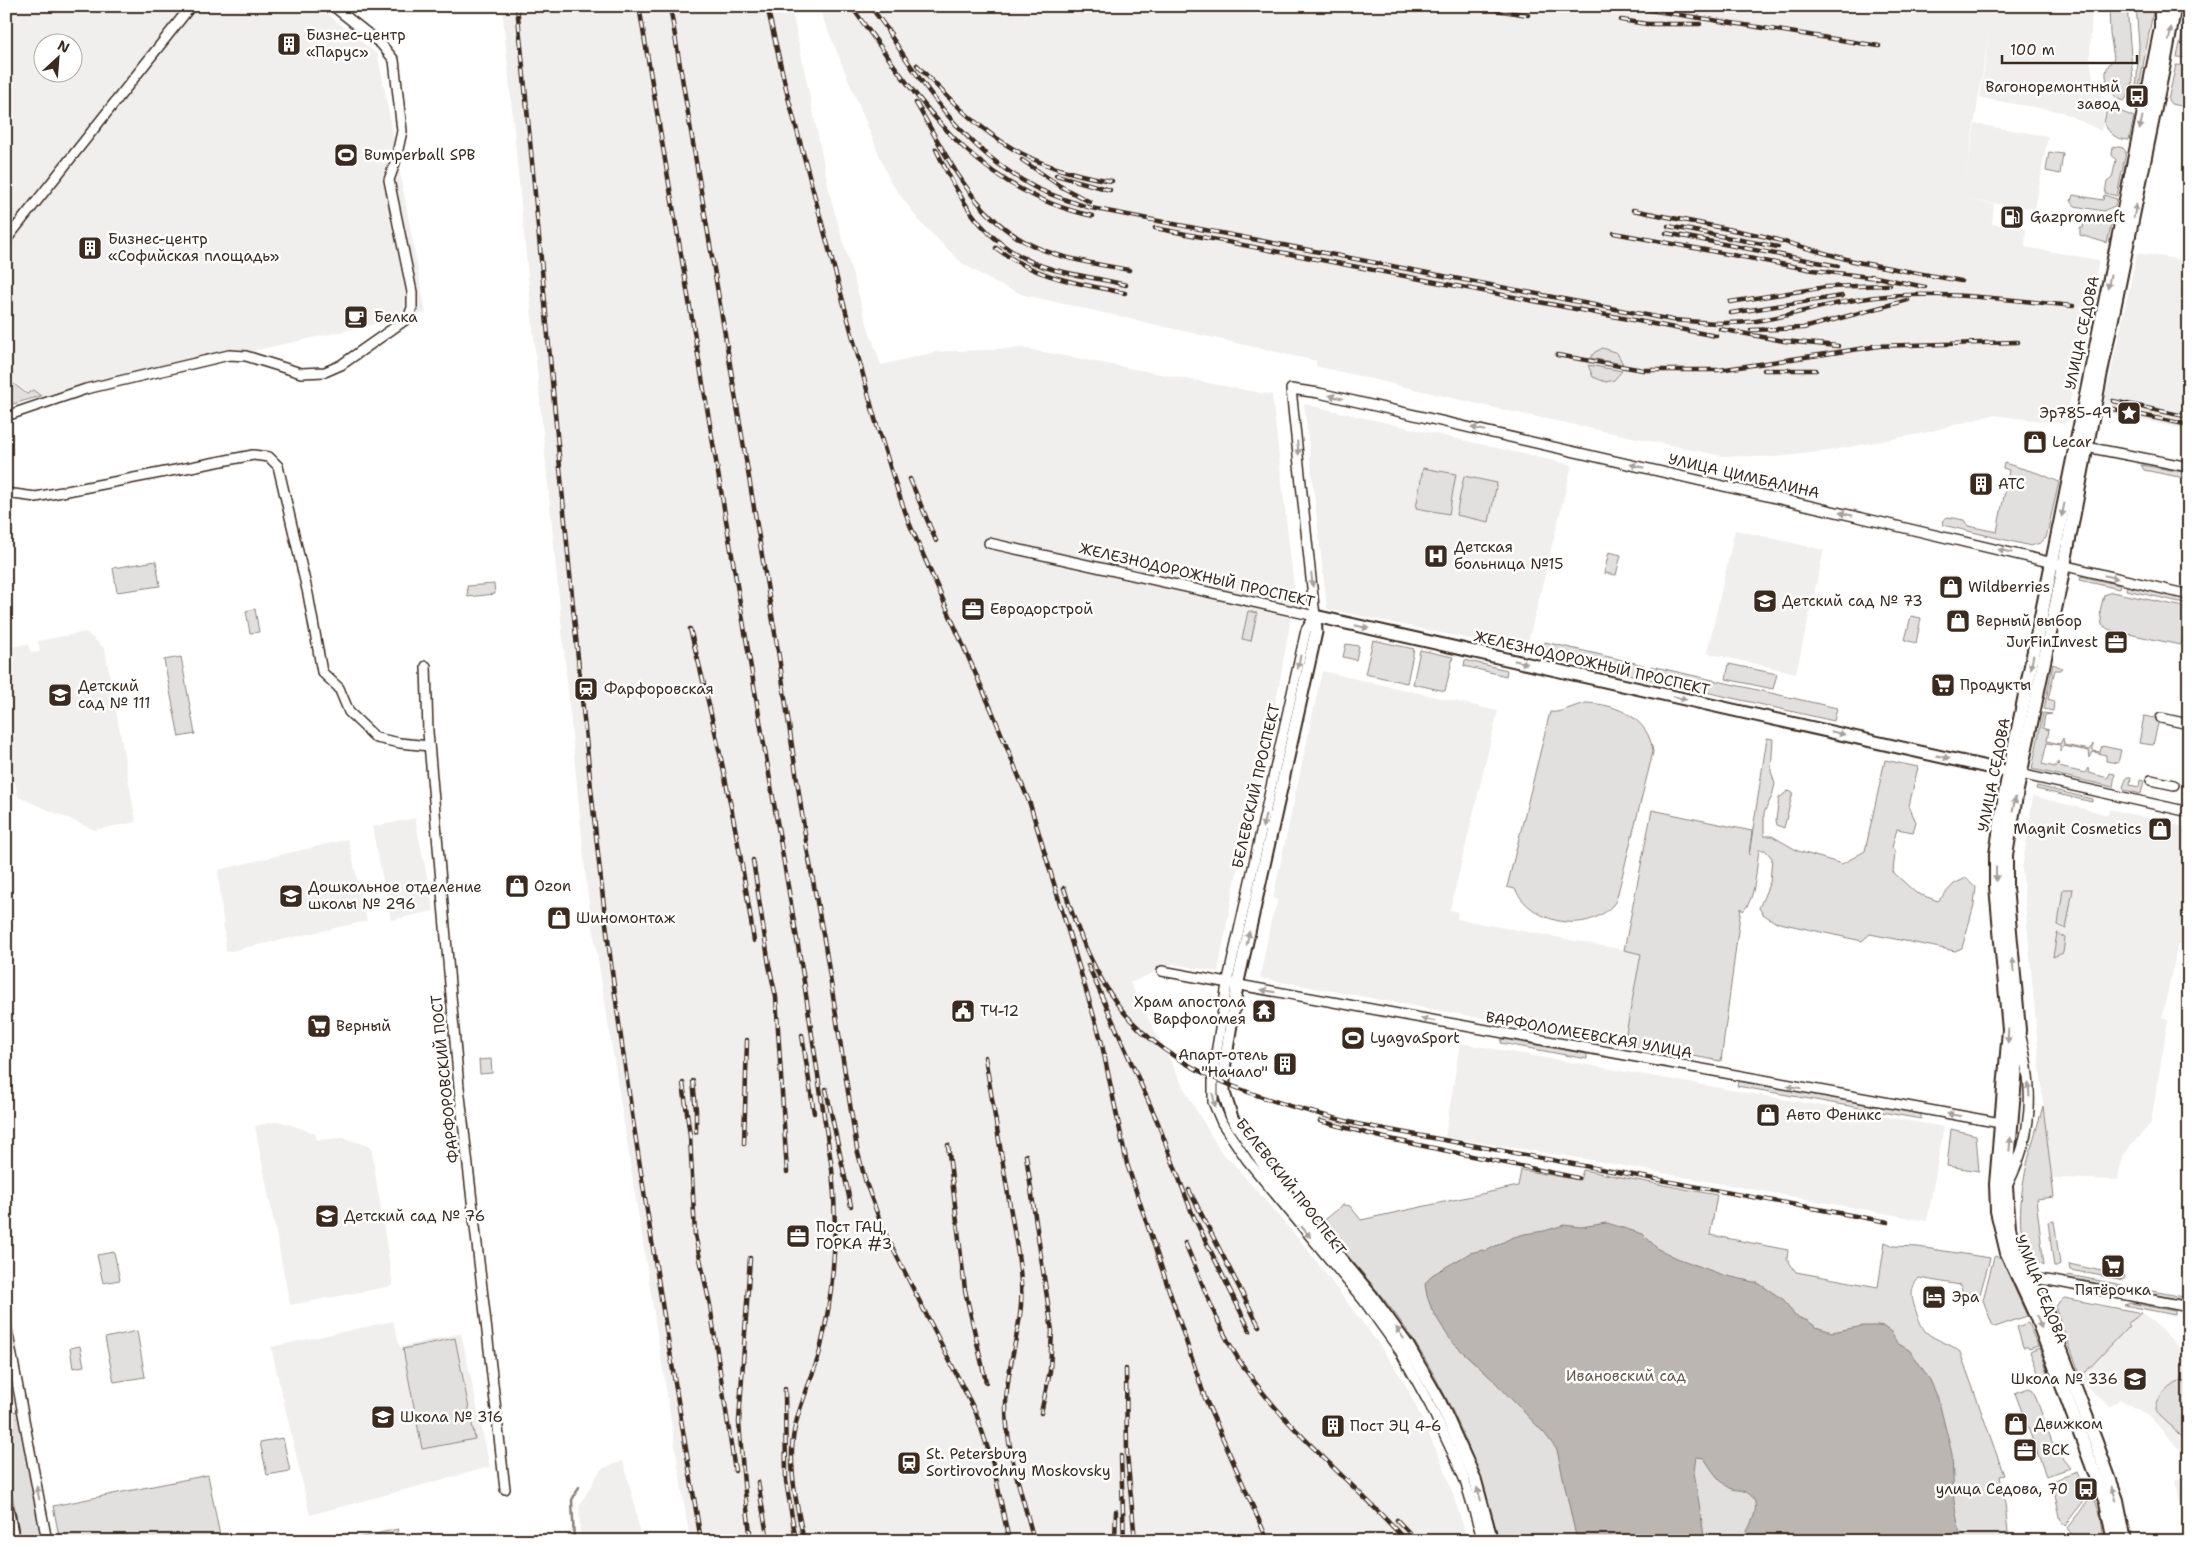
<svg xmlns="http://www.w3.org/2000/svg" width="2195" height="1547" font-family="'Shantell Sans',sans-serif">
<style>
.built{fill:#f1efee;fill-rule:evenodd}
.green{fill:#e2e0de;stroke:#8e857e}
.water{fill:#bcb6b3;stroke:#887e77}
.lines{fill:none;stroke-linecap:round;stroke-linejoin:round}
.stream{stroke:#887e77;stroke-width:2.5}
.minor-casing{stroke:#3b2a1e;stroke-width:12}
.tertiary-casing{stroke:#3b2a1e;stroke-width:15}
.secondary-casing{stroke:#3b2a1e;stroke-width:16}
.primary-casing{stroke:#3b2a1e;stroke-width:18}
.minor{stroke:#fff;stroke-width:9}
.tertiary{stroke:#fff;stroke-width:11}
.secondary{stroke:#fff;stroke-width:12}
.primary{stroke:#fff;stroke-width:14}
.rail-casing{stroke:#3b2a1e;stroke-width:4.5}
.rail{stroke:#fff;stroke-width:2.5;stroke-dasharray:8;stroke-linecap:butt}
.oneway{fill:#a79f9a}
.labels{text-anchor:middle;stroke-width:5;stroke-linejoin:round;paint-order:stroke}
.poi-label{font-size:15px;fill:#3b2a1e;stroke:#fff;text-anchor:start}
.street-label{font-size:15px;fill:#3b2a1e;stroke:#fff}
.park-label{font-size:15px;fill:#65584e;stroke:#fff}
</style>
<rect width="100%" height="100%" fill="#fff"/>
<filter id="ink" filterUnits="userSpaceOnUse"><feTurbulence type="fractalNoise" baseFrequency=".02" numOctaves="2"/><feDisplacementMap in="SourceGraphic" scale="10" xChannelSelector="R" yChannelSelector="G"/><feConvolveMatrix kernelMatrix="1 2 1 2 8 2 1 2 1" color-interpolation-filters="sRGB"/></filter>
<g filter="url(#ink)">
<g class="built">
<path d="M6,6H318L378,55L426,313L244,353L228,352L140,371L40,402L6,376ZM42,42H72V72H42Z"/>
<polygon points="502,6 791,6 832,203 866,321 881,365 935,352 1022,348 1272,395 1295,596 1278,691 1233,891 1218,972 1173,964 1130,983 1191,1101 1221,1152 1231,1161 1307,1249 1378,1343 1404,1381 1444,1467 1468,1541 690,1541 587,890"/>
<polygon points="818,6 2092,6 2090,56 2093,79 2106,109 2101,131 2062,112 1980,98 1989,33 1964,187 1975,124 2048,136 2035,209 1962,199 1994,204 1992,224 2026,229 2025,247 2099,260 2065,424 1993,415 1924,433 1828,451 1776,457 1722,456 1499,409 1316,366 1316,361 1024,295 995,283 962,263 920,222 890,181"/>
<polygon points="2137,253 2189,261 2189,430 2102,412"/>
<polygon points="1304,404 1572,465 1526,651 1327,609"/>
<polygon points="1735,530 1824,550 1796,673 1707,653"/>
<polygon points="86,632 105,649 136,822 95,830 18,797 6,736 6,648 28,644 31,653 40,652 38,641"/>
<polygon points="1322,671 1498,711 1450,910 1458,912 1457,919 1641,953 1624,1044 1260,978 1271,920 1278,900 1273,898"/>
<polygon points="2033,796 2108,815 2109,809 2189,828 2189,902 2181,944 2178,944 2162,1018 2168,1020 2151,1123 2122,1156 2118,1180 2052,1178 2047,1148 2022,869"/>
<polygon points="415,818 434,911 391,920 372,827"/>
<polygon points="348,839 367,921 226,952 218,870"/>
<polygon points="1460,1043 1944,1127 1927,1221 1585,1159 1445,1137"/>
<polygon points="279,1121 315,1133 317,1140 343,1138 371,1146 393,1286 290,1305 255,1126"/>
<polygon points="2064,1298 2145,1314 2179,1347 2189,1349 2189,1460 2149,1416 2120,1399 2110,1407 2086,1386 2055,1307"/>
<polygon points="393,1321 400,1347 461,1333 490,1467 310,1515 271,1347"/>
<polygon points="623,1461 634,1502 641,1541 580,1541 579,1506 601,1469"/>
<polygon points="2189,1475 2189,1541 2188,1541 2175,1481"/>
</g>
<g class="green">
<path d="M2109,6H2127L2133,81L2130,92L2124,101C2113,100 2105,82 2106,72C2107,66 2111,62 2114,58L2110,33Z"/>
<polygon points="2136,6 2152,6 2153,12 2138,93 2136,92 2139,45"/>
<polygon points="2188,6 2189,58 2177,57"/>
<polygon points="2176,65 2189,66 2189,106 2186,107 2171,104 2168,100"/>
<path d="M2107,109L2120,111L2134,117L2129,140C2116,139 2110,135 2104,123Z"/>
<polygon points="2113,146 2123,148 2126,152 2117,196 2105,193 2107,182 2112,178 2116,160 2112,155"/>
<polygon points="2049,152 2063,154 2060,174 2046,171"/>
<polygon points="2073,195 2103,200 2104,195 2117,199 2115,206 2103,211 2075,206 2071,201"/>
<polygon points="2083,216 2112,221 2107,243 2080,235 2080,228 2083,228 2085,219 2081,219"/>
<polygon points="1603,348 1617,353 1623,364 1590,358 1595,352"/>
<polygon points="1588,365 1622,371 1614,380 1606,382 1593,377"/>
<polygon points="6,378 27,394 33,390 41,396 6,406"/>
<polygon points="2004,463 2041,474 2059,482 2046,538 2040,543 2031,546 1943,525 1944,519 1948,517 1964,520 1968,526 1997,532 2009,470 2003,468"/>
<polygon points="2141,465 2189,473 2189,479 2144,470"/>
<polygon points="1423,468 1456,474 1449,514 1416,508"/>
<polygon points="1464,476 1497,483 1489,522 1456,515"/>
<polygon points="1609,552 1621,555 1616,575 1604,573"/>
<polygon points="156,561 160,586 117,592 113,568"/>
<polygon points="2081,576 2120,585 2119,589 2080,580"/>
<polygon points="494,584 495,594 468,597 467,586"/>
<polygon points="2127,586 2189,600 2189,604 2126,590"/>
<polygon points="2112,592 2189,608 2189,630 2180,645 2110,630 2102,625 2100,611 2104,595"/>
<polygon points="255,609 259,632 250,633 246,611"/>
<polygon points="1248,611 1257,613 1251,641 1242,639"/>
<polygon points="1911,616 1921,618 1916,643 1905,640"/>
<polygon points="1373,640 1414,649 1407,683 1365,674"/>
<polygon points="1545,642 1644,665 1641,677 1542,655"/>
<polygon points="1346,644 1359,646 1356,660 1343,657"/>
<polygon points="1420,650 1453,657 1445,691 1413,684"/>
<polygon points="181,657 195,734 179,737 164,660"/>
<polygon points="1465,660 1507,670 1506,676 1464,666"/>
<polygon points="1729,664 1777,674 1773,689 1726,679"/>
<polygon points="2053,664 2062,668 2060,670 2055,670 2048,699 2054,701 2053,711 2044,709"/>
<polygon points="1651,666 1837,708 1834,721 1648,679"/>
<path d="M1586,703C1617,704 1649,718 1653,752L1616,901C1591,936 1533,925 1515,889L1507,887L1550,712C1560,714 1574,705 1586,703Z"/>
<polygon points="2043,713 2052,714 2045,715 2043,728 2049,730 2047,741 2060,744 2063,738 2064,745 2090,750 2093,744 2093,751 2100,752 2102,746 2121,750 2118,763 2106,761 2106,755 2093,752 2090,758 2089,751 2063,746 2060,752 2060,745 2047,743 2042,764 2055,767 2058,762 2059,767 2085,773 2088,768 2089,773 2108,778 2110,773 2115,774 2113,787 2032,769"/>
<polygon points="2144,716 2159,719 2153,745 2139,743"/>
<path d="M1767,738L1773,739L1771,771L1775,784L1772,796L1764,813V836H1772L1798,851L1842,864L1865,851L1885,760L1918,767L1909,806L1916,822L1913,832L1897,829L1892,847L1895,852L1893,872L1916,893L1938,901L1954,884L1966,878L1976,887L1974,905L1962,948L1955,951L1870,934L1862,941L1775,922L1763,914L1759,908L1770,882L1772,858L1765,850H1759C1756,866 1756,900 1743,911L1741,908L1721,1061L1624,1044L1641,954L1624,950L1652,810L1752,831L1749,855Z"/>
<polygon points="2127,777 2131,777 2130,785 2139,787 2140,780 2144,781 2141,794 2125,790 2123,787"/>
<polygon points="2037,786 2092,799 2092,802 2036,789"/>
<polygon points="1788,791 1793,792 1784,828 1777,825 1776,820 1779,798"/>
<polygon points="2063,889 2073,889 2066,929 2058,925"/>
<polygon points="2057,933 2065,938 2063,953 2053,957"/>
<polygon points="1502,1039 1587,1054 1587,1059 1501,1043"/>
<polygon points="491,1059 492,1073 480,1074 479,1060"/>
<polygon points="1738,1081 1921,1114 1921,1119 1737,1086"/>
<path d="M2043,1106L2054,1197L2036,1199L2044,1265L2027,1254L2024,1249C2013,1200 2030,1152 2043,1106Z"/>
<polygon points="1951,1129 1976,1135 1979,1171 1947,1166"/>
<path d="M1521,1170L1580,1180L1583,1170L1717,1195L1710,1235L1788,1250L1787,1259L1796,1272L1878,1287L1885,1242L1894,1246L1918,1247L1990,1258L1980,1294L1963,1292L1960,1285L1919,1278C1915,1282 1912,1289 1912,1295C1912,1302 1921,1328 1926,1332C1936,1341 1950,1343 1960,1352L2004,1475L1999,1476L2001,1487H2007L2004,1494L2009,1541H1499C1480,1466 1449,1393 1406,1329C1381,1293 1351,1260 1322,1226L1326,1219L1343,1205L1350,1206L1361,1220L1518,1186Z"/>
<polygon points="2054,1221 2060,1264 2057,1267 2054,1267 2048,1222"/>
<polygon points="114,1252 120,1280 103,1283 97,1255"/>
<polygon points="1996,1256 2001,1258 2027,1316 1995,1327 1992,1324 1983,1300 1994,1257"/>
<polygon points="2069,1264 2125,1276 2124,1280 2070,1270"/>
<polygon points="2068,1275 2123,1285 2118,1287 2068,1278"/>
<polygon points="2132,1287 2189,1298 2189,1301 2135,1291"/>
<polygon points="2064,1298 2142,1313 2127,1324 2129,1326 2081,1377 2055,1307"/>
<polygon points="2131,1303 2175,1311 2175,1315 2124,1305"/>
<polygon points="2028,1323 2038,1346 2029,1349 2028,1347 2023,1347 2017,1327"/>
<polygon points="137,1331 145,1377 114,1382 105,1338"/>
<polygon points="455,1338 475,1439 422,1449 403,1349"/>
<polygon points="80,1346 84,1366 73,1368 70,1348"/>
<polygon points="2039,1348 2050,1378 2042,1382 2030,1352"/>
<path d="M2180,1381L2189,1383V1443L2159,1416L2156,1410C2156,1398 2168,1384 2180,1381Z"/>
<polygon points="2029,1388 2033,1390 2054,1447 2071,1468 2046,1476 2015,1393"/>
<polygon points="17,1411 42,1541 21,1541 6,1463 6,1413"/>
<polygon points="283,1438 290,1471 267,1475 260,1442"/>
<polygon points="2077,1472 2086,1493 2090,1493 2065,1525 2061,1521 2052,1481"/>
<polygon points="208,1475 221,1541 60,1541 53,1506"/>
<polygon points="2093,1495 2101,1517 2104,1541 2077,1541 2067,1528"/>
<polygon points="398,1529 394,1541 343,1541"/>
</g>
<path class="water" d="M1607,1223L1643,1234L1658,1249L1677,1258L1723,1275L1758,1283L1784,1300L1795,1316L1808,1321L1816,1327L1832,1332L1863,1326H1878L1884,1327L1891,1332L1897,1343L1909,1350L1914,1356L1930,1380L1938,1398L1952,1454L1954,1501L1961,1541H1742C1749,1526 1766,1503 1746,1492C1741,1489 1734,1491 1730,1488C1719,1482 1711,1469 1704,1458L1696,1457L1694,1472L1705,1541H1577L1557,1450L1545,1434L1494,1381L1451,1341L1432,1310L1427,1296L1425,1284L1432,1275L1470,1253L1482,1250L1486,1251L1511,1238L1524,1234L1544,1231L1564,1225L1581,1227Z"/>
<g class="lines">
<polyline class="stream" points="574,1541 572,1500 579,1487"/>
<g class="minor-casing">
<g id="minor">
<polyline points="6,240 191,6"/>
<polyline points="6,416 86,389 229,355 246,356 301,373 325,372 341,365 408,318 412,308 412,292 389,180 395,163 402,131 394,60 381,44 333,6"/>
<polyline points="2081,446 2189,467"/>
<polyline points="6,493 36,497 253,455 269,457 278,466 308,594 322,672 339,688 349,712 376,738 400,743 429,746"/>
<polyline points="989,543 1315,616"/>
<polyline points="426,666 428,732 459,1087 505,1489"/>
<polyline points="2161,718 2188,724 2189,720"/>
<polyline points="2020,774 2189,812"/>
<polyline points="2151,780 2174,785"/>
<polyline points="1162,971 2006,1124"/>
<path d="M2009,1182C2033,1134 2034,1089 2021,1037"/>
<polyline points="2024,1277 2053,1281 2189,1307"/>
<polyline points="6,1324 47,1541"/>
<polyline points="1483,1541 1465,1481 1457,1462 1430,1405 1400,1351 1364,1301 1247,1160 1222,1123 1213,1102 1213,1073 1227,984 1306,630 1315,616 1291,389 1319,393 1884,523 2189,595"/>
</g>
</g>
<g class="tertiary-casing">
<polyline id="tertiary" points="1492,1541 1475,1479 1466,1459 1439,1400 1408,1346 1371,1295 1270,1174 1232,1118 1224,1093 1224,1069 1237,986 1316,632 1315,616 2018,774"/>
</g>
<g class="secondary-casing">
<g id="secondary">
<polyline points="2114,1541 2106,1503 2036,1316 2007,1253 1997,1211 1996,1184 2009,1030 1996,886 1996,854 2006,788 2161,28 2161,6"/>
<polyline points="2125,1541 2117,1500 2096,1442 2046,1311 2015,1252 2009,1228 2006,1187 2019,1030 2006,887 2006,855 2017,790 2061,581 2100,377 2165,59 2173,15 2171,6"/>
</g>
</g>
<g class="primary-casing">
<polyline id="primary" points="6,1510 12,1541"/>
</g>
<use href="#minor" class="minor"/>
<use href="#tertiary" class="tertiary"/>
<use href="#secondary" class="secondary"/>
<use href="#primary" class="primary"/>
<g class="rail-casing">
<g id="rail">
<path d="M517,6C546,295 568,584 600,872C625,1096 665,1318 701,1541"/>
<path d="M639,6L803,975L832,1169C838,1229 834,1292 820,1351C811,1384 793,1416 792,1450C791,1480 798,1512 804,1541"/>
<polyline points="670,6 779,657 807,848 825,945 857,1149 866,1183 883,1229 976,1413 993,1464 1009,1541"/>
<polyline points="767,6 788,97 817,205 875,419 898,492 910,525 992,711 1030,804 1101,1040 1127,1164 1205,1398 1268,1541"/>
<path d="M851,6C919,99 972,190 1093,216"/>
<polyline points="870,6 891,34"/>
<polyline points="1471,6 1528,15"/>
<polyline points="1624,6 1879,46"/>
<polyline points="1621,20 1647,24 1700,24"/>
<path d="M887,30C927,92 967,151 1034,187C1052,196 1072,202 1091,208L1672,320C1700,322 1728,325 1756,321C1796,315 1835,301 1876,297C1938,290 2010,300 2073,306"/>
<path d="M917,65C956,107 1000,151 1056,168C1074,174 1093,178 1112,181"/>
<path d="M916,103C948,157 975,221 1036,247C1065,260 1098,264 1129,270"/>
<path d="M936,149C962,206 989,252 1055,270C1078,276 1103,279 1126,285"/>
<polyline points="1022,160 1060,186 1090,202"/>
<polyline points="1056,175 1110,190"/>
<polyline points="1633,210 1763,236 1857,262 1961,281"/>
<polyline points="1668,226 1778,247"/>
<polyline points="1155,228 1716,336"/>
<polyline points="1614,233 1813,270 1877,278"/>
<polyline points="1666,233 1838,266"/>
<path d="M996,248C1035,278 1077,283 1125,293"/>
<polyline points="1871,276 1925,287"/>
<polyline points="1730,302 1826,287 1890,285"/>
<polyline points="1731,313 1842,296"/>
<polyline points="1720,329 1784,341 1838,346"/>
<polyline points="1751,330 1803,328 1908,300"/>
<polyline points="1873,346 2018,342"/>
<polyline points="1557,355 1643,370 1719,370 1879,346"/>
<polyline points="1764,370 1816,370"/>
<polyline points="2113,401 2189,417"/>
<polyline points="2108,408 2189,425"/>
<polyline points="910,479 936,541"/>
<path d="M690,629C717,732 739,836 754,941"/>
<polyline points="753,860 769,965 776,997 787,1172"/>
<path d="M1064,888C1076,928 1093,971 1118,1005C1173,1078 1273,1102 1357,1124L1888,1222"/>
<polyline points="1088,965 1158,1123 1192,1213 1250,1331"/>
<polyline points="802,1035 814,1113"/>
<path d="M985,1057L1018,1254C1021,1275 1023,1295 1020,1315C1016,1344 1007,1373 1006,1402C1005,1450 1023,1495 1034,1541"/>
<polyline points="693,1081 696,1110 696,1132"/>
<polyline points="683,1083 690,1136 695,1235 710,1305 735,1471"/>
<polyline points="826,1089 851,1206"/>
<polyline points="1320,1121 1385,1138 1578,1178"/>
<polyline points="744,1144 747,1040"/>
<polyline points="948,1145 965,1290 986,1382"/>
<polyline points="1026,1155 1052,1331 1050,1371 1041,1413"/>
<polyline points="1189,1190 1259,1326"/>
<path d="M1185,1243C1202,1281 1216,1324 1239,1360C1284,1429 1352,1480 1406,1541"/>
<polyline points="750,1258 739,1422 744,1484 751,1541"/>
<polyline points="1126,1369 1127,1454 1135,1541"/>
<polyline points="785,1389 786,1481 796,1541"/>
<polyline points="1121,1456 1124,1541"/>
<polyline points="758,1482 768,1541"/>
<polyline points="1397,1520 1417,1541"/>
<polyline points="1115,1541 1116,1511"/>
</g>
</g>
<use href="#rail" class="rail"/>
</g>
<defs><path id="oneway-solid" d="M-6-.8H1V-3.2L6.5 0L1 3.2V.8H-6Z" transform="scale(1.25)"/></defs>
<g class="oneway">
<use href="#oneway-solid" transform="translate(2170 34) rotate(-80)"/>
<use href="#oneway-solid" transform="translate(2141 123) rotate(102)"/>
<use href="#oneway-solid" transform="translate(2135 211) rotate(-79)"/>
<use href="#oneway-solid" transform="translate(2109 282) rotate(102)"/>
<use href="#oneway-solid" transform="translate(1336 397) rotate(-167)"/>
<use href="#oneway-solid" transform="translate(1478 429) rotate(-167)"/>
<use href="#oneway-solid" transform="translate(1298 448) rotate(84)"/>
<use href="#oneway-solid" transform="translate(1637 466) rotate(-167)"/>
<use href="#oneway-solid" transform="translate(2063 510) rotate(102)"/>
<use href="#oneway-solid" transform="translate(1846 514) rotate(-167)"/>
<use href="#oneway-solid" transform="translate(2005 551) rotate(-167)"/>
<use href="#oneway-solid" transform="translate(2111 577) rotate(13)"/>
<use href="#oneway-solid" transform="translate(1312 580) rotate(84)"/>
<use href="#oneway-solid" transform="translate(1362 627) rotate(13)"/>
<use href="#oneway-solid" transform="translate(1299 662) rotate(103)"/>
<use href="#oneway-solid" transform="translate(1521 662) rotate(13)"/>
<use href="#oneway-solid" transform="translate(2032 662) rotate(101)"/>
<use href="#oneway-solid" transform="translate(1680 698) rotate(13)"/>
<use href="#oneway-solid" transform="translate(1838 733) rotate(13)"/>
<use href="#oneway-solid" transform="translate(1943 757) rotate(13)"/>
<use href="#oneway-solid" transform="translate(2014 804) rotate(-79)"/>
<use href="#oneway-solid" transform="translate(1264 821) rotate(103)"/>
<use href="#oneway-solid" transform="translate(1996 874) rotate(90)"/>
<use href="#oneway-solid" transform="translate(1248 938) rotate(-78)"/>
<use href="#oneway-solid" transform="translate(2013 965) rotate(-95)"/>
<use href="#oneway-solid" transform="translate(1268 991) rotate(-170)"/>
<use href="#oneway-solid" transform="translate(1428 1020) rotate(-170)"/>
<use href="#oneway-solid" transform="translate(2008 1036) rotate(92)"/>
<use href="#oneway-solid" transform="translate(1794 1087) rotate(-170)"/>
<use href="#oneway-solid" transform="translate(2029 1090) rotate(-94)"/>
<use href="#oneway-solid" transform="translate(1214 1100) rotate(79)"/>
<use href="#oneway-solid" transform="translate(1954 1115) rotate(-170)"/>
<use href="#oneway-solid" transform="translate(2010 1144) rotate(-85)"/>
<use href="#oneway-solid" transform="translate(1306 1232) rotate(50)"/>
<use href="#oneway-solid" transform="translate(2039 1322) rotate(69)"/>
<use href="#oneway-solid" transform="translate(1400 1333) rotate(-124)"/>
<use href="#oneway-solid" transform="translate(38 1493) rotate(-101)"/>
<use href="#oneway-solid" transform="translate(2114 1493) rotate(-110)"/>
<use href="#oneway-solid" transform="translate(1479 1494) rotate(-107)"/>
</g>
</g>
<defs>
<g id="building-square" transform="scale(1.25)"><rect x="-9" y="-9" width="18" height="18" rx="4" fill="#3b2a1e" stroke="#fff"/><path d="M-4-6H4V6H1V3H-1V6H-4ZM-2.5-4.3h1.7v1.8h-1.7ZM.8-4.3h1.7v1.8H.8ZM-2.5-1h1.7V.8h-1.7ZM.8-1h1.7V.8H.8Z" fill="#fff"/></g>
<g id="bus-square" transform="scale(1.25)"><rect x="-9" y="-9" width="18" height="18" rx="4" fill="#3b2a1e" stroke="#fff"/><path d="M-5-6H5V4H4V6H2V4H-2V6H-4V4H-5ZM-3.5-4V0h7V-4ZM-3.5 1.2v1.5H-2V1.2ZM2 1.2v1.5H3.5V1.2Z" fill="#fff"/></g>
<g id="stadium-square" transform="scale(1.25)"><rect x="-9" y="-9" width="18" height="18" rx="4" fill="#3b2a1e" stroke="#fff"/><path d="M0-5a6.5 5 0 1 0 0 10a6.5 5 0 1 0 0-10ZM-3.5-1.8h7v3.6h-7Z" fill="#fff"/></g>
<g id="fuel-square" transform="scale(1.25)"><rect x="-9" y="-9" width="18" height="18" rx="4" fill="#3b2a1e" stroke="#fff"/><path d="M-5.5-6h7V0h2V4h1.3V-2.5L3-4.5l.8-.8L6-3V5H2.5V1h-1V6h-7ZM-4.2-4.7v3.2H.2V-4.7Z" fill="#fff"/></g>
<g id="cafe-square" transform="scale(1.25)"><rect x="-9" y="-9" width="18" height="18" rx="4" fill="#3b2a1e" stroke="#fff"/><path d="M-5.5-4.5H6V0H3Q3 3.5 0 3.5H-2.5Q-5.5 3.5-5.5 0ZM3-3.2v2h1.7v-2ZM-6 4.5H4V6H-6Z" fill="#fff"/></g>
<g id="sight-square" transform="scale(1.25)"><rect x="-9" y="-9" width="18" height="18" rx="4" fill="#3b2a1e" stroke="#fff"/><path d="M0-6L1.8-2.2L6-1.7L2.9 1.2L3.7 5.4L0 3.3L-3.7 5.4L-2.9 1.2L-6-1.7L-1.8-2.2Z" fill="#fff"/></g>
<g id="shop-square" transform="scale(1.25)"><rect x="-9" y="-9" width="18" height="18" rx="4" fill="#3b2a1e" stroke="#fff"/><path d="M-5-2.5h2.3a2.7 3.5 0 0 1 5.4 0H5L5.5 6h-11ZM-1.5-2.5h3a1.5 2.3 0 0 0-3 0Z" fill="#fff"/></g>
<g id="hospital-square" transform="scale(1.25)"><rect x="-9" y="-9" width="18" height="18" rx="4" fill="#3b2a1e" stroke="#fff"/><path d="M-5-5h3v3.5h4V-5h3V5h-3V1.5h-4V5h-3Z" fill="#fff"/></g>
<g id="school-square" transform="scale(1.25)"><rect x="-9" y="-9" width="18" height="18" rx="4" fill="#3b2a1e" stroke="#fff"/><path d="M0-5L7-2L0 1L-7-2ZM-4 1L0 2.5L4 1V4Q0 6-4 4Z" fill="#fff"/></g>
<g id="office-square" transform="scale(1.25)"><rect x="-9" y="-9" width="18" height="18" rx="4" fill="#3b2a1e" stroke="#fff"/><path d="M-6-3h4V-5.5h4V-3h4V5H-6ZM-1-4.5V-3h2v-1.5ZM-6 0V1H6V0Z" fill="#fff"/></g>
<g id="supermarket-square" transform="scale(1.25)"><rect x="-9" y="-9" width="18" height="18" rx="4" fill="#3b2a1e" stroke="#fff"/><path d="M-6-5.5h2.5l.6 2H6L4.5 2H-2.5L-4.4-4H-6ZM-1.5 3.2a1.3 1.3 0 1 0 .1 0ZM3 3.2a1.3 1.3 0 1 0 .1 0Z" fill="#fff"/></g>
<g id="station-square" transform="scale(1.25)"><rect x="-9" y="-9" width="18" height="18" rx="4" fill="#3b2a1e" stroke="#fff"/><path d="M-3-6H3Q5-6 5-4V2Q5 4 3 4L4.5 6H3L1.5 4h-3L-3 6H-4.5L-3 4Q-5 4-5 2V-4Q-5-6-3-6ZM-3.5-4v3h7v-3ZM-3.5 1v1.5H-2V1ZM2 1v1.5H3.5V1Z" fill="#fff"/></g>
<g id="civic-square" transform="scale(1.25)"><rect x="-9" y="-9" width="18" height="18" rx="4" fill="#3b2a1e" stroke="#fff"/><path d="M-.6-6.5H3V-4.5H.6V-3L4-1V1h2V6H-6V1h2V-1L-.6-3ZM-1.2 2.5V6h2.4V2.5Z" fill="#fff"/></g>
<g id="temple-square" transform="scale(1.25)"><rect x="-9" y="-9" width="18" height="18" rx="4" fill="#3b2a1e" stroke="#fff"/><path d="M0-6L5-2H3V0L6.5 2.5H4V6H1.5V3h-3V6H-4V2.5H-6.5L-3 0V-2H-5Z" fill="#fff"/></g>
<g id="hotel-square" transform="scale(1.25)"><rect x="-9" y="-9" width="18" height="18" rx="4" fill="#3b2a1e" stroke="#fff"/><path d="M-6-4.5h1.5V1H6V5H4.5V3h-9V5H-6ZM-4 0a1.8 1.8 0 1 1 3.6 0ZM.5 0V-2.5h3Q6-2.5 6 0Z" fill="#fff"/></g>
</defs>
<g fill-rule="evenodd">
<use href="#building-square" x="289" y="44"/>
<use href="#bus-square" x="2137" y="96"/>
<use href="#stadium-square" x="346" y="155"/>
<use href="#fuel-square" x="2012" y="217"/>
<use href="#building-square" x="90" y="248"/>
<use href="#cafe-square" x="356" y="317"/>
<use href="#sight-square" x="2129" y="413"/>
<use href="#shop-square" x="2035" y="442"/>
<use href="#building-square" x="1981" y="484"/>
<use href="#hospital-square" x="1436" y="556"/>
<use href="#shop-square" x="1951" y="587"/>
<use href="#school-square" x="1765" y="601"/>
<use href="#office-square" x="973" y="609"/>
<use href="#shop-square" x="1958" y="621"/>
<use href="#office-square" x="2116" y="642"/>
<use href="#supermarket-square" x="1943" y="685"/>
<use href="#station-square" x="586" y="689"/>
<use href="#school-square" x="60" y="695"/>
<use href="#shop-square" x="2160" y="829"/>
<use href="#shop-square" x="517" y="886"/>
<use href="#school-square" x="291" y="896"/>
<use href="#shop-square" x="559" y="918"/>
<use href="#civic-square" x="963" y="1011"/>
<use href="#temple-square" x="1264" y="1011"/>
<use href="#supermarket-square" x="319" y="1026"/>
<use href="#stadium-square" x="1353" y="1038"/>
<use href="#building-square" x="1285" y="1064"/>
<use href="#shop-square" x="1768" y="1115"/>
<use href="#school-square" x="327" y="1216"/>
<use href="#office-square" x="798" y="1236"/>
<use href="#supermarket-square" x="2113" y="1266"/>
<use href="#hotel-square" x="1934" y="1297"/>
<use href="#school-square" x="2135" y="1379"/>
<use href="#school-square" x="383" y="1417"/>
<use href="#shop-square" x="2016" y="1424"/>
<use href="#building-square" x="1333" y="1426"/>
<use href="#office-square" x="2025" y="1450"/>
<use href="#station-square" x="909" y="1463"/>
<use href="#bus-square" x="2086" y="1489"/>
</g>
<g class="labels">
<g class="poi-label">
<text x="306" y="40">Бизнес-центр<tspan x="306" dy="17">«Парус»</tspan></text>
<text x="2120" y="92" text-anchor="end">Вагоноремонтный<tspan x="2120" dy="17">завод</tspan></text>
<text x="364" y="160">Bumperball SPB</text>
<text x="2030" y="222">Gazpromneft</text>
<text x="108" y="244">Бизнес-центр<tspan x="108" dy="17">«Софийская площадь»</tspan></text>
<text x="374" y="322">Белка</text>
<text x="2112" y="418" text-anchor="end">Эр785-49</text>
<text x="2052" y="447">Lecar</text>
<text x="1998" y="489">АТС</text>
<text x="1454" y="552">Детская<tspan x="1454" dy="17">больница №15</tspan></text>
<text x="1968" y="592">Wildberries</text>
<text x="1782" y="606">Детский сад № 73</text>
<text x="990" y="614">Евродорстрой</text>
<text x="1976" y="626">Верный выбор</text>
<text x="2098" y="647" text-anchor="end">JurFinInvest</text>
<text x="1960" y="690">Продукты</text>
<text x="78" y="691">Детский<tspan x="78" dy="17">сад № 111</tspan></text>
<text x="604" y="694">Фарфоровская</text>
<text x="2142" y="834" text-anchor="end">Magnit Cosmetics</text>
<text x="534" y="891">Ozon</text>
<text x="308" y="892">Дошкольное отделение<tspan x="308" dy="17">школы № 296</tspan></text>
<text x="576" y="923">Шиномонтаж</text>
<text x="1246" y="1007" text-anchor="end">Храм апостола<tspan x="1246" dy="17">Варфоломея</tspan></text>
<text x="980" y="1016">ТЧ-12</text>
<text x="336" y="1031">Верный</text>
<text x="1370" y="1043">LyagvaSport</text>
<text x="1268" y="1060" text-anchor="end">Апарт-отель<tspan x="1268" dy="17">"Начало"</tspan></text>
<text x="1786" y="1120">Авто Феникс</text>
<text x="344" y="1221">Детский сад № 76</text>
<text x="816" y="1232">Пост ГАЦ,<tspan x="816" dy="17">ГОРКА #3</tspan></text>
<text x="2113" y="1295" text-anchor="middle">Пятёрочка</text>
<text x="1952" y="1302">Эра</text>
<text x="2118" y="1384" text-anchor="end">Школа № 336</text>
<text x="400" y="1422">Школа № 316</text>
<text x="2034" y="1429">Движком</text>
<text x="1350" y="1431">Пост ЭЦ 4-6</text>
<text x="2042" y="1455">ВСК</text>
<text x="926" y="1459">St. Petersburg<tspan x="926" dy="17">Sortirovochny Moskovsky</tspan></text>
<text x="2068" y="1494" text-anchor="end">улица Седова, 70</text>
</g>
<g class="street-label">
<text transform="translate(2082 333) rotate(-78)" y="5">УЛИЦА СЕДОВА</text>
<text transform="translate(1744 476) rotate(13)" y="5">УЛИЦА ЦИМБАЛИНА</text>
<text transform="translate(1197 575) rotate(13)" y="5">ЖЕЛЕЗНОДОРОЖНЫЙ ПРОСПЕКТ</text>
<text transform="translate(1592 663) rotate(13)" y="5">ЖЕЛЕЗНОДОРОЖНЫЙ ПРОСПЕКТ</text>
<text transform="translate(1994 775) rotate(-79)" y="5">УЛИЦА СЕДОВА</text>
<text transform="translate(1256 786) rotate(-77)" y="5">БЕЛЕВСКИЙ ПРОСПЕКТ</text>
<text transform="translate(1589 1035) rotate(10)" y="5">ВАРФОЛОМЕЕВСКАЯ УЛИЦА</text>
<text transform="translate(445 1079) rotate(-96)" y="5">ФАРФОРОВСКИЙ ПОСТ</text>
<text transform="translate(1291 1187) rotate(52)" y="5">БЕЛЕВСКИЙ ПРОСПЕКТ</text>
<text transform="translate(2041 1289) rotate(68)" y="5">УЛИЦА СЕДОВА</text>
</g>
<g class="park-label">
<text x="1626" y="1381">Ивановский сад</text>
</g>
</g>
<rect width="2195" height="1547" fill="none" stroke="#fff" stroke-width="25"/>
<rect x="12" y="12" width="2170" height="1522" fill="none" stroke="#3b2a1e" stroke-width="2" filter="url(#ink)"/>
<g transform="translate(58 58) rotate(26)"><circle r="24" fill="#ffffff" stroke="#b1aaa5"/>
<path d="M0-4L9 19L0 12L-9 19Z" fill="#3b2a1e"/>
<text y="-8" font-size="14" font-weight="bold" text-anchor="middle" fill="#3b2a1e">N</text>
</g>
<path d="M2002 55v8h135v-8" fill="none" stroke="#3b2a1e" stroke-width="2.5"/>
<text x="2010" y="55" font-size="15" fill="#3b2a1e" stroke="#ffffff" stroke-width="4" paint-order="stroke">100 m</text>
</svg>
